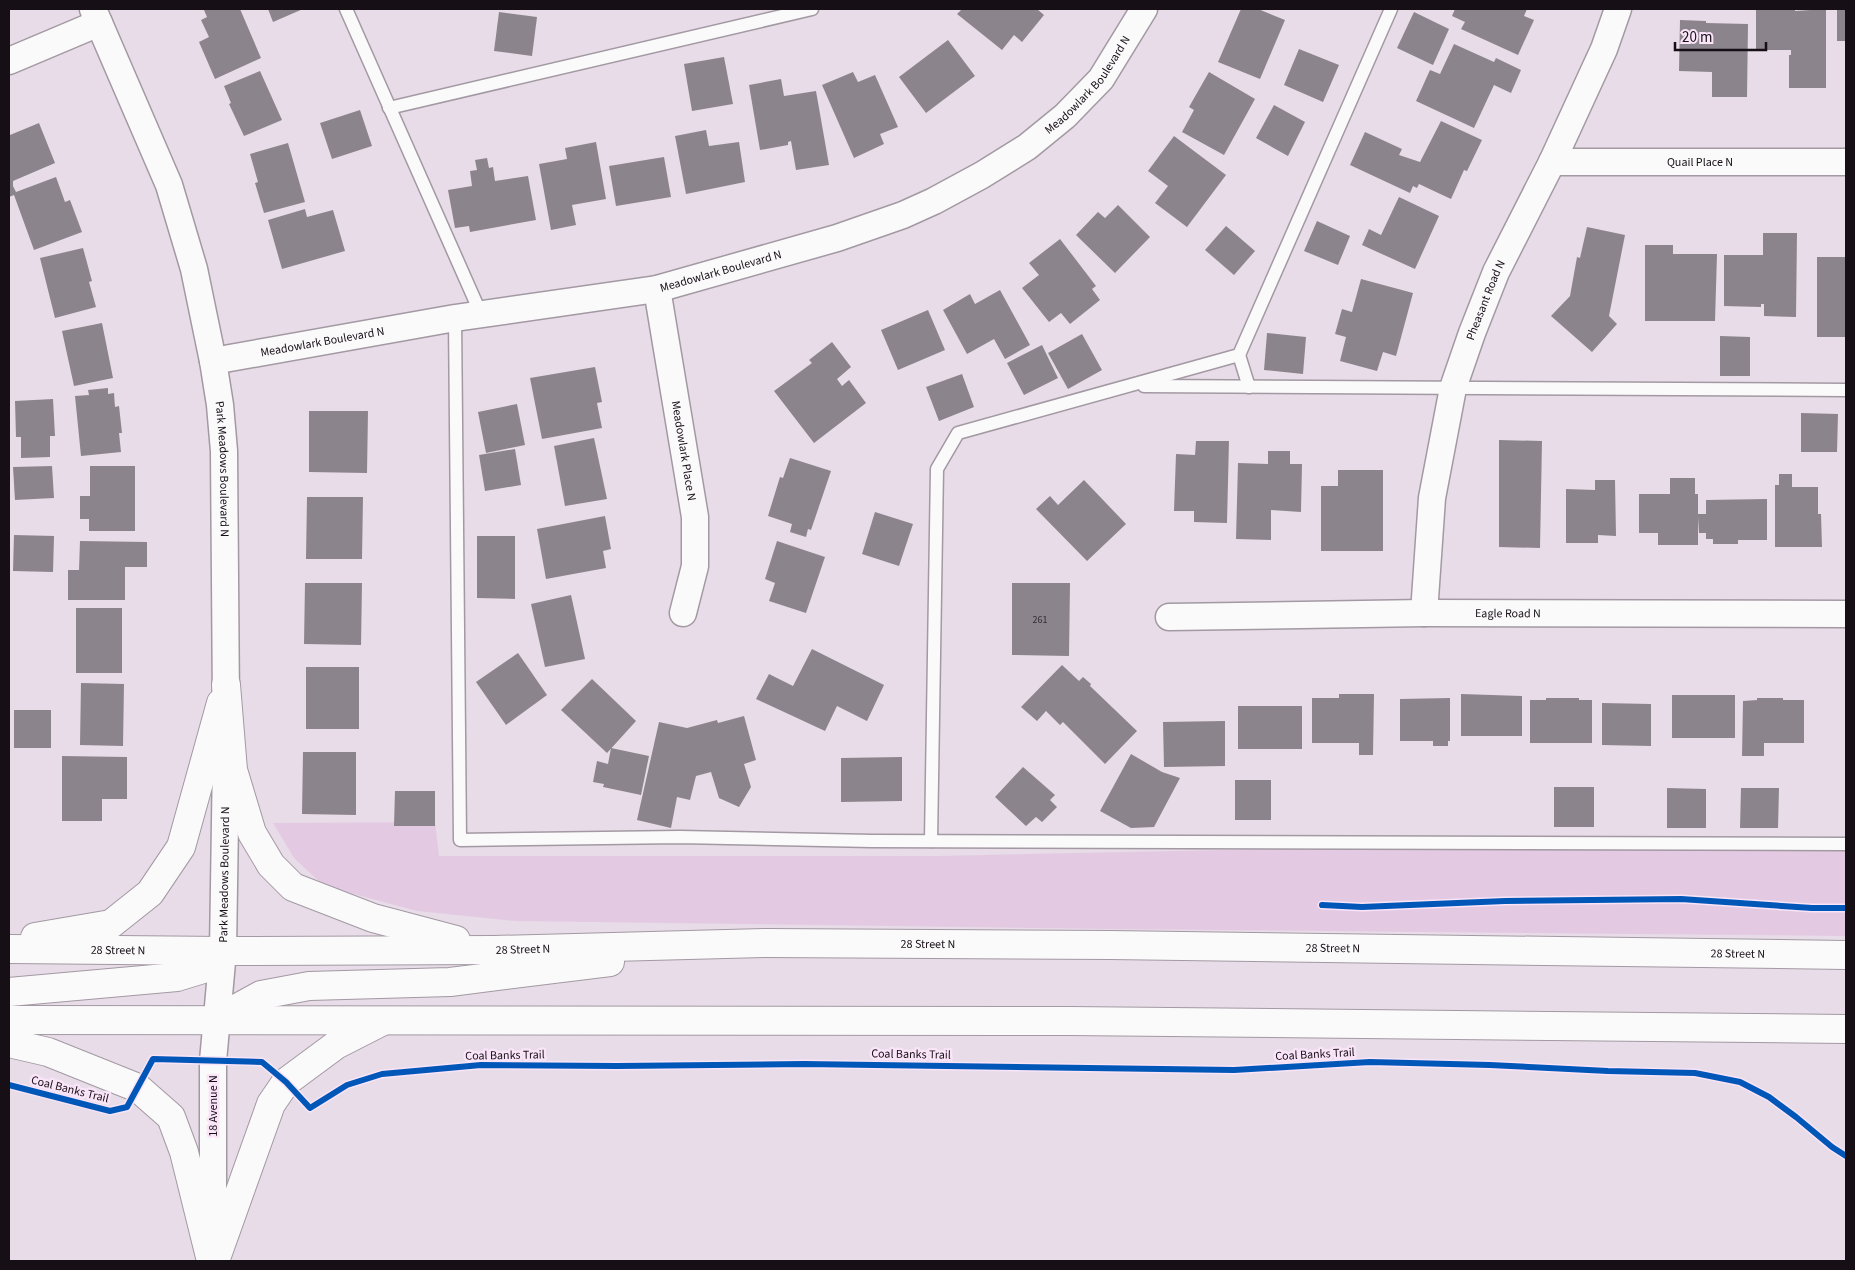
<svg xmlns="http://www.w3.org/2000/svg" width="1855" height="1270" font-family="'Source Sans 3',sans-serif">
<style>
.green{fill:#e3cae2}
.building{fill:#8c848c}
.lines{fill:none;stroke-linecap:round;stroke-linejoin:round}
.service-casing{stroke:#a299a2;stroke-width:15}
.minor-casing{stroke:#a299a2;stroke-width:29}
.secondary-casing{stroke:#a299a2;stroke-width:30}
.service{stroke:#fbfafb;stroke-width:12}
.minor{stroke:#fbfafb;stroke-width:26}
.secondary{stroke:#fbfafb;stroke-width:28}
.cycleway-casing{stroke:#f9e4f8;stroke-width:9}
.cycleway{stroke:#0057b8;stroke-width:6}
.labels{text-anchor:middle;stroke-width:5;stroke-linejoin:round;paint-order:stroke}
.number-label{font-size:10px;fill:#342c34}
.street-label{font-size:12px;fill:#160f16;stroke:#f9e4f8}
</style>
<rect width="100%" height="100%" fill="#e7dce7"/>
<polygon class="green" points="435,822 439,856 938,856 1554,843 1846,842 1846,936 1111,929 515,921 417,911 324,886 294,858 273,823"/>
<g class="building">
<polygon points="208,9 240,9 261,58 215,79 199,42 209,37 201,20 207,17 204,10"/>
<polygon points="268,9 303,9 273,22"/>
<polygon points="962,9 1037,9 1044,15 1022,42 1014,35 1002,50 957,14"/>
<polygon points="1241,9 1258,9 1285,20 1260,79 1218,62"/>
<polygon points="1455,9 1527,9 1524,16 1534,20 1518,55 1461,29 1465,22 1452,16"/>
<polygon points="1756,9 1795,9 1795,11 1826,9 1826,88 1789,88 1789,55 1791,55 1791,50 1756,50"/>
<rect x="1837" y="9" width="9" height="32"/>
<polygon points="499,12 537,17 532,56 494,51"/>
<polygon points="1414,12 1449,29 1433,65 1397,48"/>
<polygon points="1680,20 1706,21 1706,23 1748,24 1747,97 1712,97 1712,72 1679,71"/>
<polygon points="948,40 975,76 926,113 899,77"/>
<polygon points="1454,44 1494,62 1496,58 1521,70 1511,93 1494,85 1474,128 1416,101 1430,70 1440,74"/>
<polygon points="1299,49 1339,65 1323,102 1284,85"/>
<polygon points="724,57 733,104 692,111 684,64"/>
<polygon points="260,71 282,120 244,136 229,104 231,103 224,86"/>
<polygon points="853,72 858,82 875,75 898,127 880,134 884,144 854,158 822,85"/>
<polygon points="1209,72 1255,99 1224,155 1182,132 1194,110 1189,107"/>
<polygon points="781,79 784,96 816,91 829,165 796,170 791,141 788,142 788,145 760,150 749,85"/>
<polygon points="1274,105 1305,122 1288,156 1256,138"/>
<polygon points="360,110 372,146 332,159 320,123"/>
<polygon points="1441,121 1482,140 1467,171 1464,170 1451,199 1419,184 1417,188 1413,186 1410,193 1350,165 1365,132 1402,149 1399,155 1420,162"/>
<polygon points="39,123 55,163 13,181 13,186 16,192 56,177 65,202 70,200 82,232 34,250 14,195 9,197 9,131 10,135"/>
<polygon points="706,130 709,146 739,142 745,182 686,194 675,136"/>
<polygon points="1174,136 1226,175 1187,227 1155,203 1168,186 1148,171"/>
<polygon points="596,142 606,199 572,205 576,225 551,230 539,164 567,159 565,148"/>
<polygon points="288,143 305,202 264,213 255,183 258,182 250,154"/>
<polygon points="664,157 671,197 616,206 609,166"/>
<polygon points="487,158 489,168 493,167 495,181 528,176 536,220 470,232 469,226 455,228 448,190 472,186 470,171 477,170 475,160"/>
<polygon points="1399,197 1439,216 1415,269 1362,245 1369,229 1381,235"/>
<polygon points="1118,205 1150,237 1115,273 1076,235 1098,212 1105,218"/>
<polygon points="305,209 307,217 333,210 345,251 282,269 268,220"/>
<polygon points="1317,221 1350,236 1338,265 1304,251"/>
<polygon points="1226,226 1255,251 1234,275 1205,250"/>
<polygon points="1587,227 1625,235 1609,316 1617,324 1592,352 1551,316 1570,296 1577,257 1580,258"/>
<polygon points="1763,233 1797,233 1796,317 1764,316 1764,304 1761,304 1761,307 1724,306 1724,255 1763,255"/>
<polygon points="1060,239 1096,286 1092,289 1100,300 1070,324 1061,313 1049,322 1022,288 1039,275 1029,263"/>
<polygon points="1645,245 1673,245 1673,254 1717,254 1715,321 1645,321"/>
<polygon points="83,248 92,281 89,282 96,307 55,318 40,258"/>
<rect x="1817" y="257" width="29" height="80"/>
<polygon points="1361,279 1413,293 1396,356 1383,352 1377,371 1340,361 1346,337 1335,334 1342,309 1352,312"/>
<polygon points="1000,290 1030,345 1005,359 994,339 967,354 943,310 970,294 975,304"/>
<polygon points="928,310 945,350 898,370 881,330"/>
<polygon points="102,323 113,378 74,386 62,331"/>
<polygon points="1267,333 1306,337 1303,374 1264,370"/>
<polygon points="1082,334 1102,370 1068,389 1048,353"/>
<polygon points="1720,336 1750,337 1750,376 1720,376"/>
<polygon points="832,342 851,367 837,379 842,386 849,380 866,403 814,443 774,391 812,363 809,360"/>
<polygon points="1042,345 1058,378 1024,395 1007,363"/>
<polygon points="595,367 602,402 597,403 602,428 542,439 530,378"/>
<polygon points="962,374 974,407 939,421 926,387"/>
<polygon points="108,388 108,394 114,393 115,407 119,406 122,433 119,433 121,452 81,456 75,396 89,395 88,390"/>
<polygon points="53,399 55,436 50,436 50,457 21,458 21,437 16,437 15,401"/>
<polygon points="517,404 525,445 486,453 478,412"/>
<polygon points="309,411 368,411 367,473 309,472"/>
<polygon points="1801,413 1838,414 1837,452 1801,452"/>
<polygon points="594,438 607,499 565,506 554,446"/>
<polygon points="1499,440 1542,441 1540,548 1499,547"/>
<polygon points="1196,441 1229,441 1227,523 1194,522 1194,511 1174,511 1176,454 1195,455"/>
<polygon points="515,449 521,485 485,491 479,455"/>
<polygon points="1268,451 1290,451 1290,464 1302,464 1301,512 1271,510 1271,540 1236,539 1238,463 1268,464"/>
<polygon points="790,458 831,471 811,530 808,529 806,537 790,532 792,524 768,516 780,477 783,478"/>
<polygon points="52,466 54,498 15,500 13,467"/>
<polygon points="90,466 135,466 135,531 89,531 89,519 80,519 80,496 90,496"/>
<polygon points="1338,470 1383,470 1383,551 1321,551 1321,486 1338,486"/>
<polygon points="1779,474 1792,474 1792,487 1818,487 1818,514 1821,514 1822,547 1775,547 1775,485 1779,485"/>
<polygon points="1670,478 1695,478 1695,494 1698,494 1698,514 1706,514 1706,500 1767,499 1767,540 1738,540 1738,544 1713,544 1713,539 1706,539 1706,533 1699,533 1698,517 1698,545 1658,545 1658,533 1639,533 1639,494 1670,494"/>
<polygon points="1084,480 1126,524 1087,561 1036,509 1050,496 1058,505"/>
<polygon points="1595,480 1615,480 1616,536 1598,535 1598,543 1566,543 1566,489 1595,490"/>
<polygon points="307,497 363,497 362,559 306,559"/>
<polygon points="875,512 913,524 899,566 862,554"/>
<polygon points="605,516 611,549 603,551 606,568 546,579 537,529"/>
<polygon points="14,535 54,536 53,572 13,571"/>
<polygon points="477,536 515,536 515,599 477,598"/>
<polygon points="80,541 147,542 147,567 125,567 125,600 68,600 68,570 79,570"/>
<polygon points="777,541 825,557 806,613 769,601 775,583 765,579"/>
<polygon points="305,583 362,583 361,645 304,644"/>
<polygon points="1012,583 1070,583 1069,656 1012,655"/>
<polygon points="571,595 585,659 545,667 531,604"/>
<rect x="76" y="608" width="46" height="65"/>
<polygon points="812,649 884,685 867,721 837,706 825,731 756,699 769,674 793,686"/>
<polygon points="518,653 547,695 506,725 476,682"/>
<polygon points="1062,665 1079,681 1083,677 1091,684 1090,686 1137,731 1105,764 1063,722 1060,725 1046,711 1037,721 1021,707"/>
<rect x="306" y="667" width="53" height="62"/>
<polygon points="592,679 636,721 607,753 561,710"/>
<polygon points="81,683 124,684 123,746 80,745"/>
<polygon points="1339,694 1374,694 1373,755 1359,755 1359,743 1312,743 1312,698 1339,698"/>
<polygon points="1461,694 1522,696 1522,736 1461,736"/>
<rect x="1672" y="695" width="63" height="43"/>
<polygon points="1450,698 1450,741 1448,741 1448,746 1433,746 1433,741 1400,741 1400,699"/>
<polygon points="1546,698 1579,698 1579,700 1592,700 1592,743 1530,743 1530,700 1546,700"/>
<polygon points="1757,698 1783,698 1783,700 1804,700 1804,743 1764,743 1764,756 1742,756 1743,701 1757,700"/>
<polygon points="1602,703 1651,704 1651,746 1602,745"/>
<rect x="1238" y="706" width="64" height="43"/>
<rect x="14" y="710" width="37" height="38"/>
<polygon points="744,716 756,760 744,764 751,787 739,807 719,798 711,772 696,776 690,800 677,797 671,828 637,820 659,722 687,728 717,720 718,723"/>
<polygon points="1225,721 1225,766 1164,767 1163,722"/>
<polygon points="611,748 649,756 641,795 603,787 604,784 593,782 597,761 608,764"/>
<polygon points="303,752 356,752 356,815 302,814"/>
<polygon points="1131,754 1162,772 1180,778 1154,827 1131,828 1100,811"/>
<polygon points="62,756 127,757 127,799 102,799 102,821 62,821"/>
<polygon points="902,757 902,801 841,802 841,758"/>
<polygon points="1023,767 1055,795 1050,800 1057,807 1042,822 1036,817 1026,826 995,797"/>
<rect x="1235" y="780" width="36" height="40"/>
<rect x="1554" y="787" width="40" height="40"/>
<polygon points="1667,788 1706,789 1706,828 1667,828"/>
<polygon points="1741,788 1779,788 1778,828 1740,828"/>
<polygon points="395,791 435,791 435,826 394,826"/>
</g>
<g class="lines">
<g class="service-casing">
<g id="service">
<polyline points="346,9 481,314"/>
<polyline points="389,108 812,9"/>
<polyline points="455,318 460,840 680,837 872,841 1846,844"/>
<polyline points="1239,355 1249,387"/>
<polyline points="1144,386 1846,390"/>
<polyline points="931,841 937,469 958,433 1239,355 1391,9"/>
</g>
</g>
<g class="minor-casing">
<g id="minor">
<path id="s1" d="M93,9L169,185L194,269L213,361L220,405L224,451L226,706"/>
<polyline points="9,61 99,23"/>
<path id="s2" d="M1552,162H1846"/>
<path id="s3" d="M657,289L695,517V566L683,613"/>
<path id="s4" d="M213,361L455,318L657,289L837,238L903,215L934,201L982,175L1027,147L1065,116L1101,79L1144,9"/>
<path id="s5" d="M1424,613L1432,498L1453,388L1472,333L1496,272L1552,162L1604,49L1618,9"/>
<path id="s6" d="M1169,617L1424,613L1846,614"/>
<path id="s7" d="M213,1246V1061L223,951L226,757"/>
</g>
</g>
<g class="secondary-casing">
<g id="secondary">
<polyline points="226,685 233,770 252,833 271,865 293,887 373,918 456,940"/>
<polyline points="35,937 111,924 150,893 181,847 221,703"/>
<path id="s8" d="M9,949L223,951L494,950L766,943L1110,945L1846,955"/>
<polyline points="9,992 177,977 203,969 223,951"/>
<polyline points="219,1018 261,995 309,986 450,982 610,962"/>
<polyline points="9,1020 1069,1021 1846,1029"/>
<polyline points="9,1043 48,1052 138,1088 171,1117 184,1152 211,1261"/>
<polyline points="215,1261 271,1104 286,1082 336,1045 381,1022"/>
</g>
</g>
<use href="#service" class="service"/>
<use href="#minor" class="minor"/>
<use href="#secondary" class="secondary"/>
<g class="cycleway-casing">
<g id="cycleway">
<polyline points="1322,905 1362,907 1505,901 1681,899 1812,908 1846,908"/>
<polyline points="9,1085 110,1111 127,1107 153,1059 262,1062 286,1082 310,1108 347,1085 382,1074 481,1065 617,1066 804,1064 1234,1070 1370,1062 1490,1065 1608,1071 1695,1073 1740,1082 1769,1097 1796,1117 1832,1147 1846,1156"/>
</g>
</g>
<use href="#cycleway" class="cycleway"/>
</g>
<g class="labels">
<g class="number-label">
<text x="1040" y="623">261</text>
</g>
<g class="street-label">
<text dy="4" stroke="none"><textPath href="#s4" startOffset="936">Meadowlark Boulevard N</textPath></text>
<text dy="4" stroke="none"><textPath href="#s2" startOffset="148">Quail Place N</textPath></text>
<text dy="4" stroke="none"><textPath href="#s4" startOffset="516">Meadowlark Boulevard N</textPath></text>
<text dy="4" stroke="none"><textPath href="#s5" startOffset="321">Pheasant Road N</textPath></text>
<text dy="4" stroke="none"><textPath href="#s4" startOffset="111">Meadowlark Boulevard N</textPath></text>
<text dy="4" stroke="none"><textPath href="#s3" startOffset="164">Meadowlark Place N</textPath></text>
<text dy="4" stroke="none"><textPath href="#s1" startOffset="482">Park Meadows Boulevard N</textPath></text>
<text dy="4" stroke="none"><textPath href="#s6" startOffset="339">Eagle Road N</textPath></text>
<text dy="4" stroke="none"><textPath href="#s7" startOffset="372">Park Meadows Boulevard N</textPath></text>
<text dy="4" stroke="none"><textPath href="#s8" startOffset="919">28 Street N</textPath></text>
<text dy="4" stroke="none"><textPath href="#s8" startOffset="1324">28 Street N</textPath></text>
<text dy="4" stroke="none"><textPath href="#s8" startOffset="514">28 Street N</textPath></text>
<text dy="4" stroke="none"><textPath href="#s8" startOffset="109">28 Street N</textPath></text>
<text dy="4" stroke="none"><textPath href="#s8" startOffset="1729">28 Street N</textPath></text>
<text transform="translate(911 1054) rotate(1)" y="4">Coal Banks Trail</text>
<text transform="translate(1315 1054) rotate(-3)" y="4">Coal Banks Trail</text>
<text transform="translate(505 1055) rotate(-1)" y="4">Coal Banks Trail</text>
<text transform="translate(70 1089) rotate(14)" y="4">Coal Banks Trail</text>
<text transform="translate(213 1106) rotate(-90)" y="4">18 Avenue N</text>
</g>
</g>
<rect width="1855" height="1270" fill="none" stroke="#160f16" stroke-width="20"/>
<path d="M1675 42v8h91v-8" fill="none" stroke="#160f16" stroke-width="2.5"/>
<text x="1682" y="42" font-size="15" fill="#160f16" stroke="#f9e4f8" stroke-width="4" paint-order="stroke">20 m</text>
</svg>
